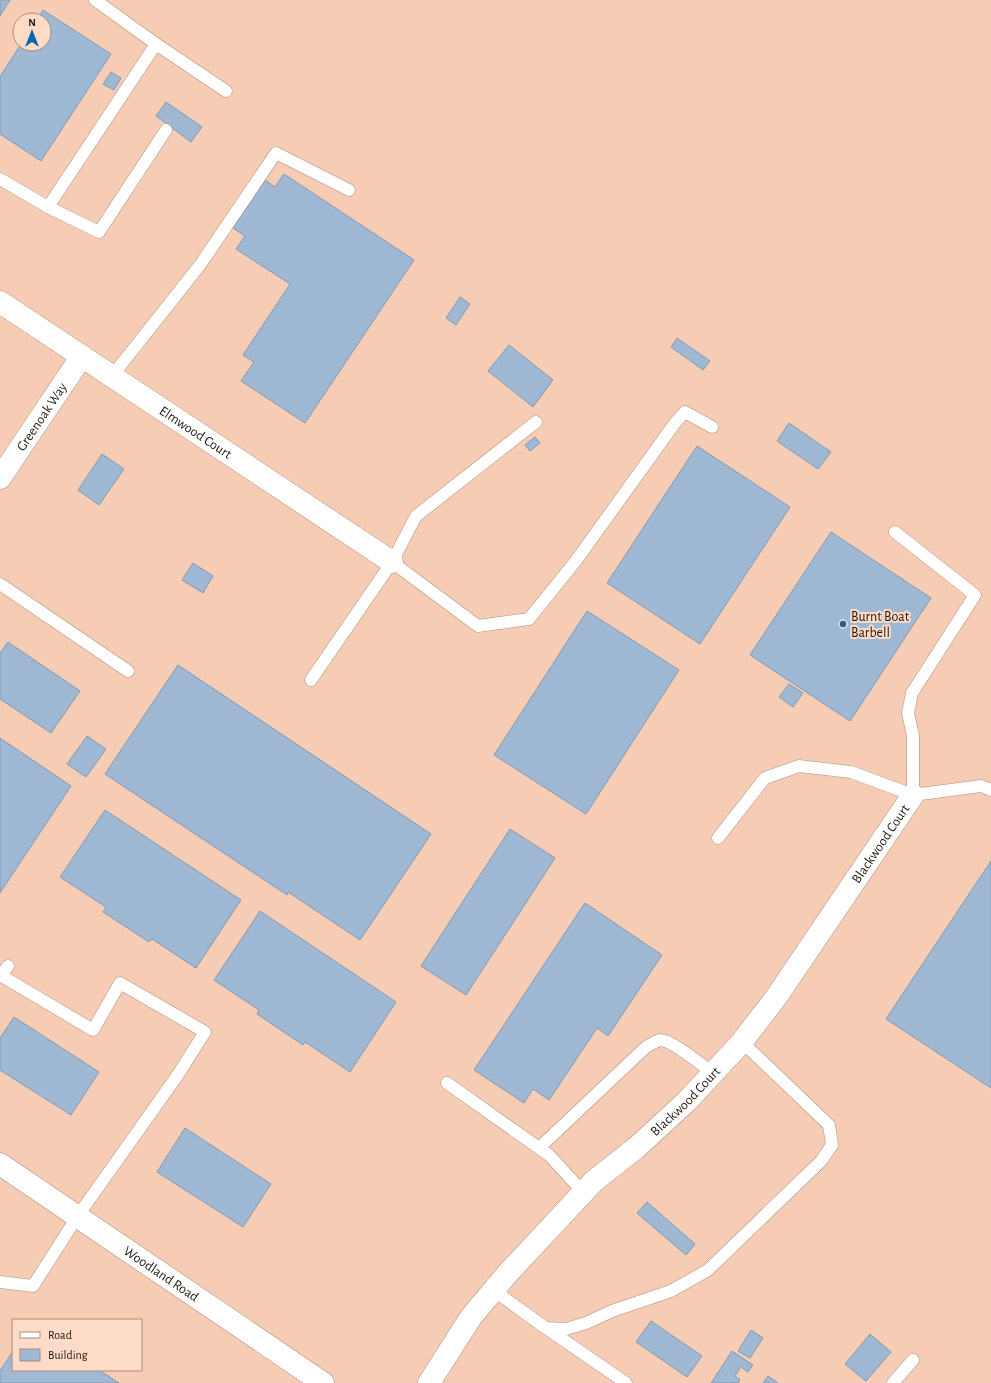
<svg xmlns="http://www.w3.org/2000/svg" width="991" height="1383" font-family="'Alegreya Sans',sans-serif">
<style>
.built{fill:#f6cdb4;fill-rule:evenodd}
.building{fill:#9fb8d3;stroke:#829ab4}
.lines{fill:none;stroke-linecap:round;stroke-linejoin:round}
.lane-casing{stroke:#ae8e7a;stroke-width:13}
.street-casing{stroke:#ae8e7a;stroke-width:23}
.secondary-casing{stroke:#ae8e7a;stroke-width:23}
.lane{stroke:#fff;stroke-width:12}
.street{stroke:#fff;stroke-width:22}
.secondary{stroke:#fff;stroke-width:22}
.poi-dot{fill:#0665b1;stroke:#fedbc6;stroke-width:1.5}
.labels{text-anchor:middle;stroke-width:4;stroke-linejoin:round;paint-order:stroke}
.street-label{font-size:14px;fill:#251911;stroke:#fedbc6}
.poi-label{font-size:14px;fill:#251911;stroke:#fedbc6;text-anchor:start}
</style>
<rect width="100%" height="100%" fill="#fedbc6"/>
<path class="built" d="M0,0H991V1383H0ZM20,20H44V44H20ZM13,1320H141V1370H13Z"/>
<g class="building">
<polygon points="0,0 10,0 0,16"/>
<polygon points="43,10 111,54 41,161 0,134 0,77 21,44 44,44 44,20 37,20"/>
<polygon points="111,72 121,78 114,90 103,84"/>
<polygon points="166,102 202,127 191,142 156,116"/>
<polygon points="284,174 414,260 305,423 241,381 254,362 243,355 290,284 236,249 245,236 233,228 265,180 275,187"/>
<polygon points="460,297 470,304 456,325 446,318"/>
<polygon points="677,338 710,361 703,370 671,347"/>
<polygon points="509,345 553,380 533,407 488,371"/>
<polygon points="789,423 831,452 818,469 777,441"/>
<polygon points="535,437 540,443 530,451 525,445"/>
<polygon points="697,446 790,507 700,644 607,583"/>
<polygon points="102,454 124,469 99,505 78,490"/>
<polygon points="831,532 931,598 850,721 750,655"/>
<polygon points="193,563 213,576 203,593 182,580"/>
<polygon points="587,611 679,670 586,814 494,755"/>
<polygon points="8,642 80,691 51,733 0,699 0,653"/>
<polygon points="178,665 431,834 360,940 288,892 287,895 105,774"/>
<polygon points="789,684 803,693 793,707 779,697"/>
<polygon points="87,736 106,749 86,777 67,764"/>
<polygon points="0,738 71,786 0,893"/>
<polygon points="105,810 241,900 196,968 152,939 149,942 103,912 106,907 60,877"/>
<polygon points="510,829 555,858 466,995 421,966"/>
<polygon points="991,861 991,1088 886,1019"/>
<polygon points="585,903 662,955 608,1036 597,1028 549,1100 533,1089 524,1103 474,1070"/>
<polygon points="260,911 396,1002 350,1072 305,1042 303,1045 257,1014 259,1010 214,980"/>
<polygon points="14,1017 99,1072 71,1115 0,1070 0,1038"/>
<polygon points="185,1128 271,1184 243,1227 157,1172"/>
<polygon points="647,1202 695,1244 686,1255 637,1213"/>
<polygon points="651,1321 702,1356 687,1377 636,1342"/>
<polygon points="751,1330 763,1338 750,1358 738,1351"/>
<polygon points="870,1334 891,1352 866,1381 845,1364"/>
<polygon points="13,1351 13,1370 99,1370 119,1383 0,1383 0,1371"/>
<polygon points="732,1351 753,1365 748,1372 741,1367 735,1376 740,1380 738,1383 711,1383"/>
<polygon points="768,1376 778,1383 763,1383"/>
</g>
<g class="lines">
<g class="lane-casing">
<g id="lane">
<polyline points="95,0 156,44 226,91"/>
<polyline points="0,179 48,207 156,44"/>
<polyline points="48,207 99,232 166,130"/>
<polyline points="112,376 200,265 276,153 349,190"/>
<polyline points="895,532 975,595 912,693 908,713 913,736 913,795"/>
<polyline points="392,562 478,626 529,619 575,562 675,423 685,412 712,427"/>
<polyline points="0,584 128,671"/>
<polyline points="311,680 392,562 416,516 536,422"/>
<polyline points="718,838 765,778 799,766 851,772 913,795 981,786 991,790"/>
<polyline points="0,976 8,966"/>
<polyline points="447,1083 549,1155 583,1192"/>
<path d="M539,1148L646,1047C650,1045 656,1041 660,1040C672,1040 703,1066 713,1073"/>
<polyline points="0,1282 33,1286 77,1217 177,1076 205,1032 120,983 93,1030 0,975"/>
<polyline points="493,1290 546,1328 566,1329 586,1323 612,1311 671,1291 708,1270 821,1161 832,1145 829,1125 742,1042"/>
<polyline points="546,1328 626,1383"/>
<polyline points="893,1383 913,1360"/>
</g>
</g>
<g class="street-casing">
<g id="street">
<path id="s1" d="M0,302L392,562"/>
<path id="s2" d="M0,478L82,356"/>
<path id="s3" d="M429,1383L471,1317L508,1273L594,1181L636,1148L687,1101L741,1043L777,996L913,795"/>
</g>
</g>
<g class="secondary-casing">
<g id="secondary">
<path id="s4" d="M0,1164L323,1383"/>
</g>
</g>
<use href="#lane" class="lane"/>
<use href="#street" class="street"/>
<use href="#secondary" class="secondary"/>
</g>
<circle class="poi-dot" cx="843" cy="624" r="4"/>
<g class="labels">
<g class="street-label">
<text dy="5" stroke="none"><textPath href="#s2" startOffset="74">Greenoak Way</textPath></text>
<text dy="5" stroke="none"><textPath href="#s1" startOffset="235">Elmwood Court</textPath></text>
<text dy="5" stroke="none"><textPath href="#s3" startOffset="707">Blackwood Court</textPath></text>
<text dy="5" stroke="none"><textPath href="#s3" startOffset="383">Blackwood Court</textPath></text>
<text dy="5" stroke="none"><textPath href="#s4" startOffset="195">Woodland Road</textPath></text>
</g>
<g class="poi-label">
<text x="851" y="621">Burnt Boat<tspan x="851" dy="16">Barbell</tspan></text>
</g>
</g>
<rect x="12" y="1319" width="130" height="52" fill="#fedbc6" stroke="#a78d7e"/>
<rect x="20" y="1332" width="20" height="6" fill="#ffffff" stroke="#a78d7e"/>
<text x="48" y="1339" font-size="12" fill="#251911">Road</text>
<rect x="20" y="1349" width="20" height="12" fill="#9fb8d3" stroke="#a78d7e"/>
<text x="48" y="1359" font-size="12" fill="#251911">Building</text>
<g transform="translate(32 32)"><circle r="19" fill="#fedbc6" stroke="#a78d7e"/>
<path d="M0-3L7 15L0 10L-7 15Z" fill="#0665b1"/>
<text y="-6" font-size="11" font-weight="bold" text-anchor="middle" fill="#251911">N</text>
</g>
</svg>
